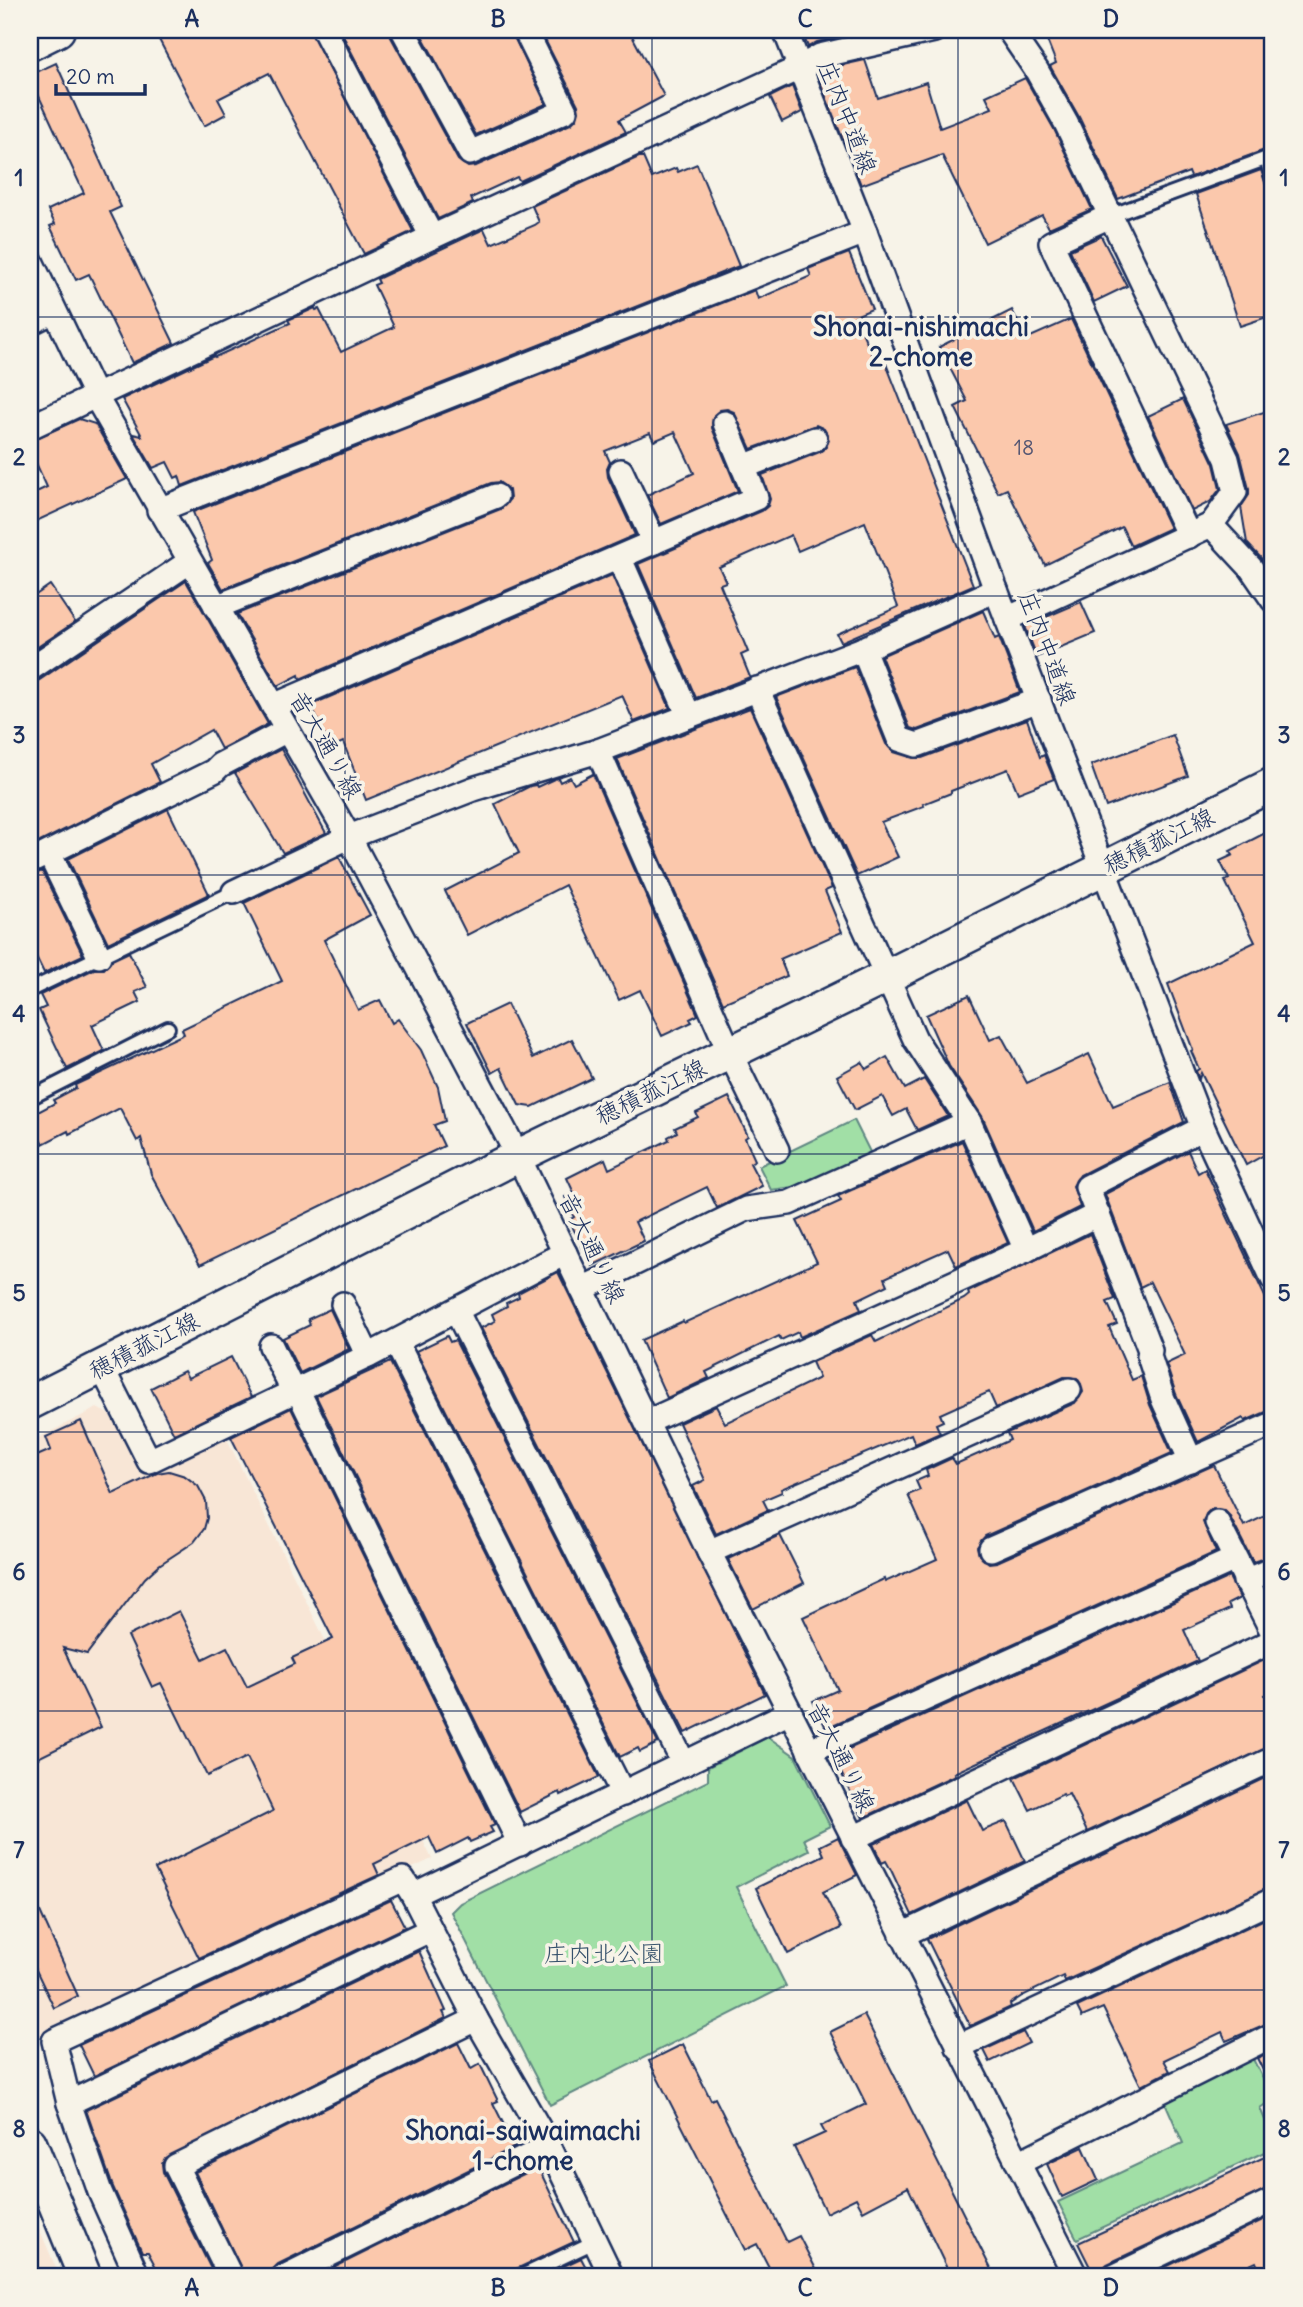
<svg xmlns="http://www.w3.org/2000/svg" width="1303" height="2307" font-family="Delius,'Klee One',sans-serif">
<style>
.built{fill:#f8e6d6}
.green{fill:#a1dfa6;stroke:#5e8782;stroke-width:2}
.building{fill:#fbc8ac;stroke:#1b2f5e;stroke-width:2}
.lines{fill:none;stroke-linecap:round;stroke-linejoin:round}
.lane-casing{stroke:#1b2f5e;stroke-width:18}
.street-casing{stroke:#1b2f5e;stroke-width:28}
.secondary-casing{stroke:#1b2f5e;stroke-width:37}
.lane{stroke:#f7f3e8;stroke-width:12}
.street{stroke:#f7f3e8;stroke-width:23}
.secondary{stroke:#f7f3e8;stroke-width:32}
.grid{fill:none;stroke:#1b2f5e;stroke-width:2;stroke-opacity:0.55}
.labels{text-anchor:middle;stroke-width:7;stroke-linejoin:round;paint-order:stroke}
.number-label{font-size:21px;fill:#535572}
.street-label{font-size:24px;fill:#1b2f5e;stroke:#f7f3e8}
.park-label{font-size:24px;fill:#36526c;stroke:#f7f3e8}
.neighbourhood-label{font-size:26px;font-weight:bold;fill:#1b2f5e;stroke:#f7f3e8}
.neatline{fill:none;stroke:#1b2f5e;stroke-width:2.5}
.grid-label{font-size:23px;text-anchor:middle;font-weight:bold;fill:#1b2f5e}
</style>
<rect width="100%" height="100%" fill="#f7f3e8"/>
<filter id="ink" filterUnits="userSpaceOnUse"><feTurbulence type="fractalNoise" baseFrequency=".0143" numOctaves="2"/><feDisplacementMap in="SourceGraphic" scale="14" xChannelSelector="R" yChannelSelector="G"/><feConvolveMatrix kernelMatrix="1 2 1 2 8 2 1 2 1" color-interpolation-filters="sRGB"/></filter>
<g filter="url(#ink)">
<g class="built">
<polygon points="97,1408 112,1416 141,1474 225,1435 432,1859 45,2037 30,2037 30,1442"/>
<polygon points="30,2207 60,2277 30,2277"/>
</g>
<g class="green">
<polygon points="854,1120 872,1156 815,1184 771,1190 759,1166"/>
<polygon points="768,1737 795,1756 830,1826 804,1839 809,1850 736,1887 786,1986 550,2105 451,1912 460,1903 708,1781 708,1767"/>
<polygon points="1251,2055 1273,2099 1260,2108 1273,2139 1273,2148 1077,2239 1058,2202 1183,2143 1164,2100"/>
</g>
<g class="building">
<polygon points="154,30 310,30 413,231 364,254 269,73 218,99 226,114 204,126"/>
<polygon points="340,30 389,30 391,37 458,160 468,167 476,166 571,124 577,118 579,111 578,105 540,30 629,30 664,96 619,120 626,132 520,181 517,177 471,198 473,203 438,219"/>
<polygon points="419,30 511,30 546,104 476,135"/>
<polygon points="801,30 855,30 856,33 817,42 808,47"/>
<polygon points="1043,30 1273,30 1273,147 1191,177 1189,172 1118,199 1079,117 1050,66 1056,63"/>
<polygon points="865,60 878,98 926,82 940,128 992,108 986,96 1025,78 1054,129 1092,209 1049,228 1042,215 985,243 942,155 861,185 817,74 825,69"/>
<polygon points="56,63 121,207 110,212 174,343 132,363 89,274 76,280 50,226 55,224 48,210 84,193 30,77 30,75"/>
<polygon points="792,86 802,112 782,122 770,97"/>
<polygon points="639,157 643,157 652,178 676,168 678,172 697,164 739,266 182,486 179,476 175,478 167,462 153,468 133,434 142,436 122,399 214,356 215,357 290,323 288,320 315,308 316,310 319,309 341,352 394,327 374,285 379,283 377,279 484,229 491,244 535,225 539,222 532,206"/>
<polygon points="1261,170 1273,207 1273,315 1240,326 1196,194"/>
<polygon points="1101,236 1127,286 1094,302 1070,250"/>
<polygon points="849,253 872,309 855,316 874,359 883,356 973,585 841,642 837,634 898,607 865,522 798,551 791,535 719,567 726,582 720,584 748,652 741,655 750,677 696,698 638,564 762,511 768,506 770,499 762,475 820,452 826,447 829,440 824,429 816,425 751,449 734,412 727,409 720,410 714,415 712,428 738,491 661,524 647,495 694,473 675,432 654,441 650,433 605,451 610,462 607,469 608,477 635,535 300,679 299,675 278,686 237,614 501,509 510,499 509,490 499,482 491,483 223,589 208,563 212,560 193,512 755,290 758,299 811,276 808,269"/>
<polygon points="1012,310 1026,339 1071,319 1170,528 1131,546 1122,527 1045,565 1007,489 998,493 955,407 967,401 939,347"/>
<polygon points="1183,399 1214,464 1220,489 1210,502 1192,511 1148,416"/>
<polygon points="1273,409 1273,571 1247,543 1241,507 1249,495 1249,489 1240,453 1226,424"/>
<polygon points="79,419 95,424 127,479 30,524 30,495 47,487 30,450 30,441"/>
<polygon points="612,575 670,708 634,722 622,695 366,800 343,742 330,748 311,705"/>
<polygon points="186,581 268,724 221,749 211,730 151,764 160,782 30,847 30,683 38,681"/>
<polygon points="50,585 75,622 30,652 30,599"/>
<polygon points="1081,602 1095,633 1037,657 1025,626"/>
<polygon points="983,611 995,639 999,637 1020,692 917,730 910,728 881,656"/>
<polygon points="855,667 886,744 894,752 913,758 922,758 1027,719 1040,757 1044,755 1054,779 1018,793 1008,769 951,791 951,793 923,804 924,806 881,822 898,857 857,876 776,697"/>
<polygon points="750,708 832,888 825,891 842,932 780,959 787,976 723,1003 617,759"/>
<polygon points="1173,735 1188,776 1106,807 1091,765"/>
<polygon points="281,749 326,833 283,853 235,773"/>
<polygon points="593,774 698,1015 690,1019 692,1022 662,1036 640,990 619,1000 565,885 467,935 445,891 519,853 495,804 530,786 536,785 537,787 554,779 558,778 560,782 570,777 574,784"/>
<polygon points="168,809 209,894 108,943 68,859"/>
<polygon points="1273,829 1273,1150 1246,1165 1201,1073 1199,1079 1196,1071 1199,1069 1191,1051 1193,1050 1168,984 1255,942 1225,881 1229,879 1220,861 1233,855 1230,851"/>
<polygon points="339,857 370,915 324,940 358,1010 380,1000 392,1023 398,1019 421,1050 438,1087 445,1121 434,1125 444,1146 200,1265 151,1174 141,1138 137,1141 120,1108 69,1134 68,1131 43,1144 32,1123 37,1120 34,1114 55,1103 53,1100 76,1088 75,1085 184,1034 182,1029 282,981 244,903"/>
<polygon points="42,871 83,955 44,973 30,944 30,876"/>
<polygon points="129,952 147,987 135,992 140,1002 92,1025 104,1051 67,1069 39,1010 46,1007 40,995 94,969 104,969 112,960"/>
<polygon points="969,995 990,1040 1001,1035 1027,1083 1089,1054 1113,1106 1170,1082 1184,1122 1080,1175 1073,1186 1080,1207 1033,1231 982,1116 949,1066 926,1015"/>
<polygon points="507,1004 533,1058 572,1039 592,1078 532,1107 519,1105 501,1068 492,1073 467,1023"/>
<polygon points="887,1057 905,1089 924,1079 948,1116 917,1130 906,1109 893,1116 882,1096 855,1110 837,1076 862,1062 866,1069"/>
<polygon points="729,1097 748,1136 745,1138 755,1160 750,1163 762,1186 717,1208 707,1187 635,1222 644,1241 592,1266 569,1220 574,1217 565,1197 574,1193 567,1178 605,1159 609,1169 669,1140 668,1137 677,1132 675,1128 698,1117 696,1113"/>
<polygon points="962,1141 1008,1243 956,1266 948,1249 928,1258 885,1278 888,1285 857,1300 861,1310 800,1337 798,1332 781,1340 779,1336 706,1372 709,1378 667,1398 641,1340 683,1321 684,1323 817,1262 797,1221 841,1201 838,1196"/>
<polygon points="1188,1151 1198,1173 1205,1169 1267,1301 1273,1298 1273,1409 1245,1421 1243,1418 1198,1442 1176,1394 1166,1364 1185,1355 1150,1282 1140,1287 1105,1194"/>
<polygon points="1090,1234 1115,1299 1107,1302 1117,1324 1109,1327 1132,1380 1141,1376 1150,1405 1172,1453 985,1536 977,1547 979,1555 989,1563 997,1562 1214,1465 1244,1526 1273,1512 1273,1555 1253,1562 1229,1515 1224,1510 1211,1509 1206,1514 1203,1522 1216,1552 826,1728 813,1701 838,1690 803,1617 884,1579 885,1582 937,1559 908,1495 920,1490 916,1481 928,1476 926,1470 952,1458 956,1464 1010,1440 1007,1433 1075,1403 1083,1392 1081,1384 1077,1378 1064,1377 996,1408 989,1392 940,1414 943,1421 936,1424 940,1433 915,1444 911,1434 781,1489 782,1492 763,1500 768,1510 716,1534 693,1486 705,1480 679,1423 716,1406 725,1423 819,1378 812,1362 872,1335 876,1342 964,1299 969,1295 968,1292"/>
<polygon points="558,1272 765,1694 685,1733 481,1328 495,1321 492,1314 507,1306 506,1303 519,1297 518,1293"/>
<polygon points="330,1309 349,1349 300,1373 283,1338 310,1325 308,1319"/>
<polygon points="447,1336 450,1342 455,1340 658,1743 640,1752 638,1748 620,1757 416,1351"/>
<polygon points="231,1357 251,1397 174,1434 151,1388 184,1371 188,1378"/>
<polygon points="390,1362 599,1777 561,1795 560,1792 520,1812 316,1396"/>
<polygon points="291,1408 495,1825 490,1827 493,1832 470,1842 468,1838 437,1854 429,1837 374,1864 379,1875 199,1958 155,1869 273,1811 247,1757 207,1776 161,1683 152,1687 128,1636 179,1611 203,1659 227,1647 247,1687 295,1664 292,1658 333,1639 231,1437"/>
<polygon points="81,1421 113,1494 157,1473 169,1471 185,1476 198,1486 206,1501 207,1518 204,1529 194,1542 159,1565 145,1578 87,1654 63,1648 101,1727 30,1762 30,1459 51,1450 46,1437"/>
<polygon points="780,1535 804,1583 753,1609 728,1559"/>
<polygon points="1229,1577 1240,1598 1228,1604 1230,1609 1184,1630 1198,1661 954,1773 955,1775 863,1818 833,1756"/>
<polygon points="1273,1656 1273,1691 1265,1695 1273,1712 1273,1745 1087,1832 1069,1794 1064,1796 1063,1794 1030,1810 1014,1778"/>
<polygon points="1273,1774 1273,1886 1065,1981 1063,1976 1022,1996 1010,2004 1011,2007 970,2026 927,1939"/>
<polygon points="967,1800 982,1831 1006,1821 1025,1861 912,1915 891,1870 886,1861 882,1863 873,1844"/>
<polygon points="838,1837 857,1875 823,1892 841,1928 788,1954 756,1888 824,1855 820,1846"/>
<polygon points="30,1889 78,1996 54,2008 36,1970 30,1972"/>
<polygon points="391,1900 405,1927 94,2076 79,2045"/>
<polygon points="1273,1915 1273,2021 1226,2041 1222,2032 1164,2060 1170,2071 1141,2086 1103,2008 1082,2017 1077,2007"/>
<polygon points="419,1951 446,2011 443,2012 446,2018 165,2158 162,2164 163,2172 215,2277 161,2277 148,2252 142,2252 113,2187 86,2110"/>
<polygon points="864,2015 995,2277 951,2277 908,2187 863,2211 856,2198 826,2213 794,2147 825,2133 821,2126 866,2104 830,2032"/>
<polygon points="1023,2032 1029,2043 990,2062 984,2050"/>
<polygon points="458,2043 471,2069 480,2064 498,2101 493,2103 515,2147 278,2264 272,2270 270,2277 245,2277 195,2172"/>
<polygon points="683,2044 711,2100 715,2098 787,2242 799,2236 820,2277 774,2277 757,2244 745,2250 649,2061"/>
<polygon points="1273,2051 1273,2091 1257,2058"/>
<polygon points="1083,2147 1098,2180 1062,2197 1047,2164"/>
<polygon points="1273,2153 1273,2186 1107,2264 1101,2270 1099,2277 1095,2277 1078,2243"/>
<polygon points="538,2167 574,2242 516,2269 511,2277 315,2277"/>
<polygon points="1273,2215 1273,2277 1262,2277 1256,2262 1224,2277 1145,2277"/>
<polygon points="581,2258 591,2277 540,2277"/>
</g>
<g class="lines">
<g class="lane-casing">
<g id="lane">
<polyline points="1266,159 1273,179"/>
<polyline points="1110,216 1273,156"/>
<polyline points="30,990 234,892"/>
<polyline points="30,1098 168,1028"/>
<polyline points="520,2277 594,2242"/>
</g>
</g>
<g class="street-casing">
<g id="street">
<polyline points="324,30 432,237"/>
<polyline points="403,30 470,153 565,111 525,30"/>
<polyline points="785,30 865,232 996,590 1203,1128 1273,1279"/>
<polyline points="1009,30 1037,71 1066,123 1227,459 1235,492 1211,525"/>
<polyline points="1110,216 1051,243 1189,536"/>
<polyline points="30,259 96,397 349,837 518,1156 709,1552 1076,2277"/>
<polyline points="30,323 54,311"/>
<polyline points="30,427 432,237 799,68 820,56 934,30"/>
<polyline points="743,467 815,439"/>
<polyline points="621,471 654,542"/>
<polyline points="159,510 865,232"/>
<polyline points="620,559 689,716"/>
<polyline points="216,607 496,496"/>
<polyline points="1007,619 1211,525 1251,568 1273,600"/>
<polyline points="863,649 899,739 917,745 1039,700"/>
<polyline points="30,669 189,562"/>
<polyline points="757,689 915,1039 969,1122 1026,1250"/>
<polyline points="273,706 756,498 725,423"/>
<polyline points="598,751 730,1053 777,1150"/>
<polyline points="49,853 99,956"/>
<polyline points="30,862 214,771 220,765 287,730"/>
<polyline points="234,892 349,837 473,789 598,751 863,649 996,590"/>
<polyline points="582,1289 746,1209 789,1203 969,1122"/>
<polyline points="343,1304 368,1356"/>
<polyline points="457,1312 684,1764"/>
<polyline points="396,1342 623,1794"/>
<polyline points="271,1346 294,1393"/>
<polyline points="102,1368 149,1461 368,1356 565,1253"/>
<polyline points="298,1391 520,1844"/>
<polyline points="647,1422 1026,1250 1098,1214"/>
<polyline points="1191,1461 1163,1399 1149,1356 1150,1350 1087,1187 1203,1128"/>
<polyline points="1217,1522 1273,1633"/>
<polyline points="991,1549 1273,1424"/>
<polyline points="709,1552 1069,1390"/>
<polyline points="1245,1581 1273,1569"/>
<polyline points="809,1751 1235,1559"/>
<polyline points="853,1838 1273,1641"/>
<polyline points="902,1935 1273,1759"/>
<polyline points="958,2047 1273,1900"/>
<polyline points="69,2103 430,1930"/>
<polyline points="1018,2163 1273,2035"/>
<polyline points="138,2277 100,2192 69,2103 54,2041 403,1879 413,1895"/>
<polyline points="231,2277 176,2166 476,2019"/>
<polyline points="284,2277 549,2146"/>
<polyline points="612,2277 549,2146 476,2019 413,1895 790,1712"/>
<polyline points="1113,2277 1273,2200"/>
</g>
</g>
<g class="secondary-casing">
<g id="secondary">
<polyline points="30,44 58,30"/>
<polyline points="30,1403 518,1156 886,977 1273,784"/>
<polyline points="30,2143 85,2277"/>
</g>
</g>
<use href="#lane" class="lane"/>
<use href="#street" class="street"/>
<use href="#secondary" class="secondary"/>
</g>
</g>
<path class="grid" d="M345,30V2277M652,30V2277M958,30V2277M30,317H1273M30,596H1273M30,875H1273M30,1154H1273M30,1432H1273M30,1711H1273M30,1990H1273"/>
<g class="labels">
<g class="number-label">
<text x="1024" y="455">18</text>
</g>
<g class="street-label">
<text transform="translate(847 117) rotate(68)" y="8">庄内中道線</text>
<text transform="translate(1047 648) rotate(69)" y="8">庄内中道線</text>
<text transform="translate(326 745) rotate(60)" y="8">音大通り線</text>
<text transform="translate(1159 841) rotate(-26)" y="8">穂積菰江線</text>
<text transform="translate(651 1092) rotate(-26)" y="8">穂積菰江線</text>
<text transform="translate(592 1248) rotate(64)" y="8">音大通り線</text>
<text transform="translate(144 1346) rotate(-27)" y="8">穂積菰江線</text>
<text transform="translate(841 1757) rotate(63)" y="8">音大通り線</text>
</g>
<g class="park-label">
<text x="604" y="1962">庄内北公園</text>
</g>
<g class="neighbourhood-label">
<text x="921" y="336">Shonai-nishimachi<tspan x="921" dy="30">2-chome</tspan></text>
<text x="523" y="2140">Shonai-saiwaimachi<tspan x="523" dy="30">1-chome</tspan></text>
</g>
</g>
<rect width="1303" height="2307" fill="none" stroke="#f7f3e8" stroke-width="77"/>
<path d="M56 84v10h89v-10" fill="none" stroke="#1b2f5e" stroke-width="3.5"/>
<text x="66" y="84" font-size="21" fill="#1b2f5e" stroke="#f7f3e8" stroke-width="5" paint-order="stroke">20 m</text>
<rect x="38" y="38" width="1226" height="2230" class="neatline"/>
<g class="grid-label">
<text x="192" y="27">A</text>
<text x="498" y="27">B</text>
<text x="805" y="27">C</text>
<text x="1111" y="27">D</text>
<text x="19" y="186">1</text>
<text x="1284" y="186">1</text>
<text x="19" y="465">2</text>
<text x="1284" y="465">2</text>
<text x="19" y="743">3</text>
<text x="1284" y="743">3</text>
<text x="19" y="1022">4</text>
<text x="1284" y="1022">4</text>
<text x="19" y="1301">5</text>
<text x="1284" y="1301">5</text>
<text x="19" y="1580">6</text>
<text x="1284" y="1580">6</text>
<text x="19" y="1858">7</text>
<text x="1284" y="1858">7</text>
<text x="19" y="2137">8</text>
<text x="1284" y="2137">8</text>
<text x="192" y="2296">A</text>
<text x="498" y="2296">B</text>
<text x="805" y="2296">C</text>
<text x="1111" y="2296">D</text>
</g>
</svg>
